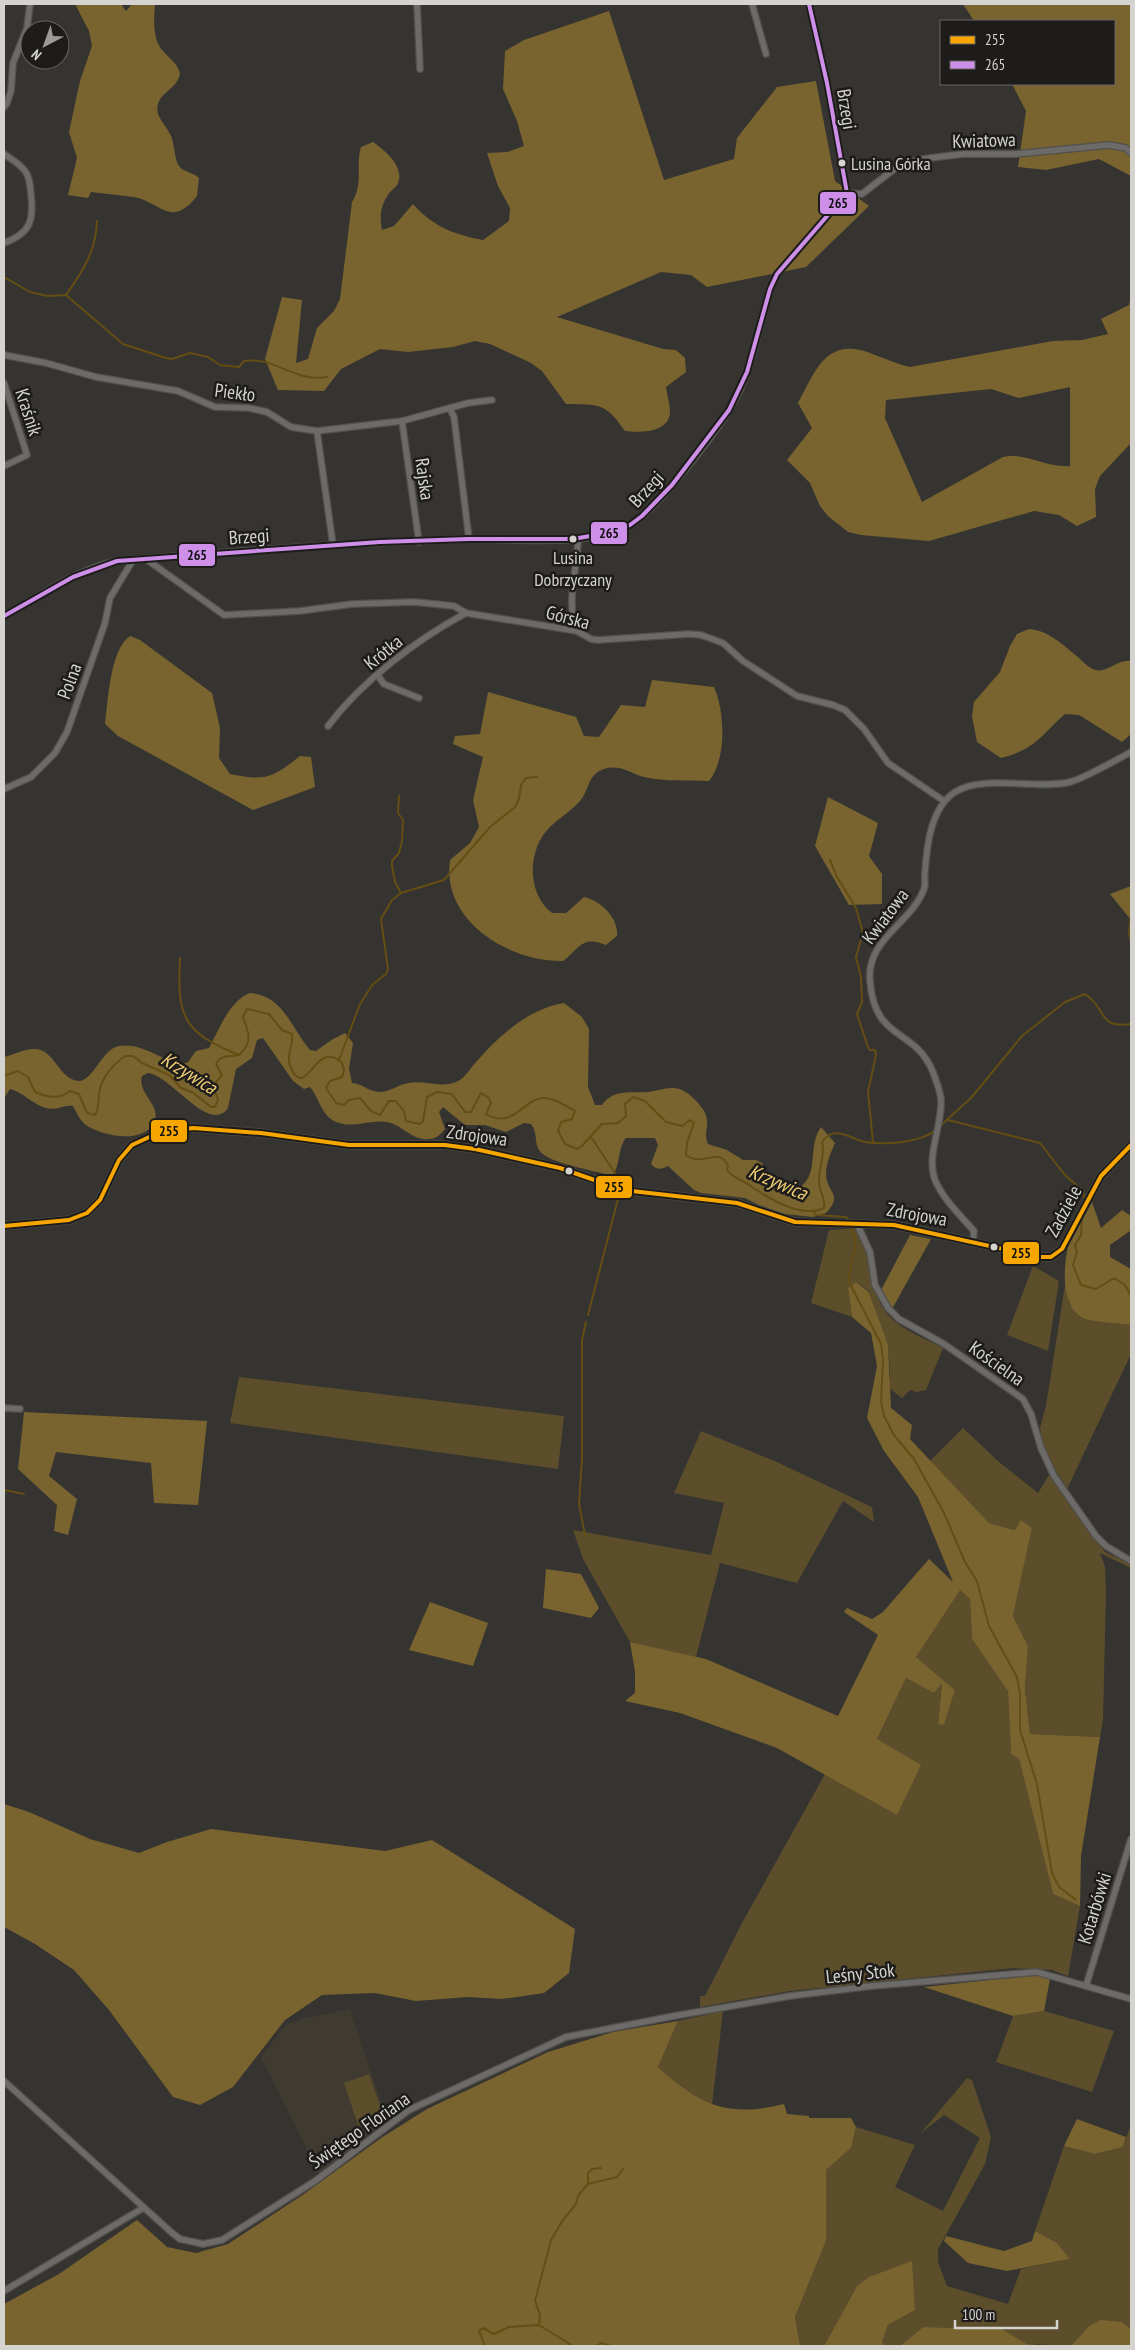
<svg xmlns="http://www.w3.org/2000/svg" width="1135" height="2350" font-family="'PT Sans Narrow',sans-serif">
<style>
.built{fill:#403b31}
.green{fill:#5c4e2b}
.forest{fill:#796430;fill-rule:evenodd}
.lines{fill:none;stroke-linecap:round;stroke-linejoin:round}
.stream{stroke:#644e13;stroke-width:2}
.minor-casing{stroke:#51504d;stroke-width:8}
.tertiary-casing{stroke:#51504d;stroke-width:9}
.minor{stroke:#6d6b69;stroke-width:5.5}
.tertiary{stroke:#6d6b69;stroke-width:7}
.bus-1-casing{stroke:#1d1c1a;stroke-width:8}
.bus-2-casing{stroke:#1d1c1a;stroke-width:8}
.bus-1{stroke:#f7a600;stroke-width:4}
.bus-2{stroke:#ce8fe9;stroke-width:4}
.bus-dot{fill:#d4d3d0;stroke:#1d1c1a;stroke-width:2}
.labels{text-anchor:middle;stroke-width:5;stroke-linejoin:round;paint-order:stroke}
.bus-label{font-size:18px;fill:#d4d3d0;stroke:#1d1c1a;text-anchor:start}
.street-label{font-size:19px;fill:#d4d3d0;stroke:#1d1c1a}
.water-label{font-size:20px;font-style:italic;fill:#f0cd75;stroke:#1d1c1a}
.line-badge{stroke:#1d1c1a;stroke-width:2}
.pale-badge-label{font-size:14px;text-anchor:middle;font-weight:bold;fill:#111}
</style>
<rect width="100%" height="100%" fill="#363431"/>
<polygon class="built" points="350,2009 387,2120 319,2174 261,2057 286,2025 301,2019"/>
<g class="green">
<path d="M856,1228C860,1238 865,1247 867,1257C874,1279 873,1299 890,1317C904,1331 926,1339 943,1348L926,1390L917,1392L910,1390L902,1398L889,1388L890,1374L888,1344L869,1291L856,1282L848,1288L852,1317L811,1303L829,1230Z"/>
<polygon points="1033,1266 1059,1281 1048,1351 1007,1335"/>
<polygon points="1065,1285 1070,1305 1111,1321 1131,1325 1131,1354 1067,1489 1044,1452 1040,1428 1046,1406"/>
<polygon points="239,1377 564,1416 558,1469 230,1423"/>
<polygon points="963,1428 999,1462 1038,1493 1049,1475 1105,1552 1131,1564 1131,1568 1100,1553 1105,1567 1106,1590 1103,1720 1100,1737 1030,1734 1025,1689 1028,1646 1013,1616 1032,1528 1022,1521 1016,1530 989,1523 930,1461"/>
<polygon points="701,1431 779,1463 872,1507 874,1522 843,1501 797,1583 720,1563 696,1657 630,1642 583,1559 573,1530 711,1555 724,1503 674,1493"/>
<polygon points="959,1589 970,1599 972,1639 1008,1690 1011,1754 1019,1759 1053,1894 1080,1906 1068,1976 1052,1970 1013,1968 790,1991 700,2007 700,1996 705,1996 742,1923 825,1774 897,1815 877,1739 906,1678 934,1693 942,1682 938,1724 944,1725 955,1690 916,1657"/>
<path d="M723,2011L712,2105C691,2098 674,2081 658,2067L678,2021Z"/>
<polygon points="1044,2011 1114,2031 1092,2092 996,2062 1013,2016"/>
<polygon points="369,2074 384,2116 358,2125 344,2083"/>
<polygon points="967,2078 972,2080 991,2137 985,2164 938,2249 938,2262 947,2286 1008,2304 1021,2269 1070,2259 1057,2243 1035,2231 1064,2146 1095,2154 1123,2147 1131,2124 1131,2329 1122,2322 1089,2326 1071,2346 1027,2344 1002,2329 923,2327 900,2346 886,2346 882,2342 888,2325 915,2310 911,2262 857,2286 824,2346 800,2345 795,2317 826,2241 826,2170 851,2148 856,2127 915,2145 895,2187 943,2211 980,2138 944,2115 921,2133"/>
</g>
<g class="forest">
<path d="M75,4H121L126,11L132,4H155C154,18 152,39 163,51C169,58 177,63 180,73C178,88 162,91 158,104C154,116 167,126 171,136C175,145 174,159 179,166C183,172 193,172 199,178L197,196C171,229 161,202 134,197L91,192L88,198L68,195L77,158L69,132L80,81L92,46L89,31Z"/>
<polygon points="963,4 1131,4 1131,176 1099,159 1046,170 1018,167 1026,111 1012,84 1114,84 1114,21 974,21"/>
<path d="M609,11L664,180L734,159L737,138L777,87L816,81L835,181L869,206L806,267L707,287L691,275L661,272L557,317L663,349L676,350L685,358L686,372L666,387C667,395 670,404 670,411C670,433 640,433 625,431C605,402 599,405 566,404L542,371L531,363L490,344L475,341L453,347L408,352L380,349L341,369L324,391L278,390L265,359L282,297L302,300L296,363L308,359L317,328L334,311L340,299L352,202C364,182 355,168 361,147L373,142C384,150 405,166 398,183C397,186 392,190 390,192C381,204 379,215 382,230L394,226L413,204C432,226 455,235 483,240L509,221L510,208L498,186L487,153L507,152L524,146L517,121L503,89L505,51L524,40Z"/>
<path d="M1131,295V443L1100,476L1095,489L1096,517L1077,526L1059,515L1034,511L929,541L861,535L848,532L828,516L820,506L810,483L787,460L812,428L798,403C816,370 826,337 870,353C884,358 896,364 910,367L1053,341L1082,340L1108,334L1101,319L1129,305ZM1070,387V466C1046,468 1026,452 1003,457L922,502L885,418L886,400L991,389L1019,398Z"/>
<path d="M1029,629C1050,631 1063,645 1079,658C1083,662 1089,668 1095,670C1109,673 1117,659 1131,661V734L1122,742L1079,715L1065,714C1040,736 1036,749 1001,758L977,742L972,716L974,702L1000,672L1010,646L1017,634Z"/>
<path d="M130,636L140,640L212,693L220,728L219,758L230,774C265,781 271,779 300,756L311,757L315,787L253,810L118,736L105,724C108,702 110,649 130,636Z"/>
<path d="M652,680L714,687C725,712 727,759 709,781C689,780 664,782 644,777C629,773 621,764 604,769C587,775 590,789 580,801C572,810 561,817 551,826C527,848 526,893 552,913H566L584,897C600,900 619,918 617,936L606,945C582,935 580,948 563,961C509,962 441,921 450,860L470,843L479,827L473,800L483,757L453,744L455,736L480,734L488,692L576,717L584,736L599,737L621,705L645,707Z"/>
<polygon points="828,797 878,823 869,856 882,874 882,904 849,905 815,846"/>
<polygon points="1131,886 1131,920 1110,894"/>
<path d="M250,993C284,996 291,1028 310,1050L316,1051L333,1039L345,1033L353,1043L349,1069L352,1083C362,1083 368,1092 380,1092C390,1092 399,1084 409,1083C425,1080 442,1089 458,1081C465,1078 471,1067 476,1062C500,1035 528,1009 564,1003L582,1017L589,1029L588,1087L595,1105H602C613,1089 630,1093 648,1092C659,1091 670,1085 682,1090C690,1094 697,1101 702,1108C713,1123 702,1131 708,1144L727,1150L743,1160H756L762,1163L772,1186L783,1193C826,1186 804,1151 821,1127L835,1143C831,1152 826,1164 826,1174C826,1192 844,1194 826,1213L813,1217L785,1214L759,1205L745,1198L701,1193L694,1190L668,1166C660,1170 657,1170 651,1164L658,1145L655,1138H626C617,1149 621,1165 612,1176C595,1170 548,1164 539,1150C534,1141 538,1133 531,1124L524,1123L506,1132L485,1125H465L443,1107L439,1112L445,1129C441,1134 436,1139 429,1139C412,1141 403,1125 387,1122C369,1119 352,1130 334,1121C321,1114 319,1098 310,1087L304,1089L293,1081L263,1038L257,1040L252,1058L236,1069L228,1108C209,1135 171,1075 148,1073L142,1076C137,1094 162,1105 154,1122C144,1145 102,1136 86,1125C80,1121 77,1113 73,1106C64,1104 57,1111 46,1108C32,1104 23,1092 10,1089L4,1098V1057C14,1055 23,1049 34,1049C55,1049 59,1080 79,1081C93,1081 102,1049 119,1046C139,1042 162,1059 181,1065L188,1062L196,1051L209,1048C219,1030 229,1001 250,993Z"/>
<path d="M1091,1199L1101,1228L1122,1210L1131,1216L1130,1231L1110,1245V1257L1131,1269V1325C1120,1323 1094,1322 1085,1319C1062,1309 1063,1272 1067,1252C1070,1234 1082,1215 1091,1199Z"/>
<polygon points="910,1235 931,1239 892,1309 880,1292"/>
<polygon points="856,1282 869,1292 888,1344 891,1408 912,1425 910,1439 989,1523 1015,1530 1021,1520 1032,1528 1013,1616 1028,1646 1025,1689 1030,1734 1100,1737 1081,1856 1080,1906 1053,1894 1019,1759 1011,1754 1008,1691 972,1639 970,1599 960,1590 916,1657 955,1690 944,1725 938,1724 942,1683 934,1693 906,1678 877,1739 921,1765 897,1815 777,1748 680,1713 625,1701 635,1693 635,1672 630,1642 706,1659 838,1716 878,1635 844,1612 847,1608 872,1619 883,1612 929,1559 953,1582 918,1497 884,1451 867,1418 877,1366 871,1333 852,1317 848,1288"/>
<polygon points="24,1412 207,1421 198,1505 154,1503 151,1463 56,1452 49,1476 77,1499 68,1535 54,1531 57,1505 18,1469"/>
<polygon points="546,1569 581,1574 599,1608 591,1618 543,1608"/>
<polygon points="430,1602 488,1623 473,1666 409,1650"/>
<polygon points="4,1804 29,1812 90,1839 139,1853 167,1842 211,1829 385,1851 432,1840 575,1929 569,1973 544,1993 502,1999 468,1997 416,2001 375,1993 322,1995 285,2020 233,2087 200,2105 173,2097 109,2010 74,1970 35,1944 4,1927"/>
<polygon points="1037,1975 1050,1979 1044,2011 1013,2016 924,1987"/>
<path d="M678,2021L658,2067C700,2105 726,2118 784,2104L787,2114L809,2116V2118H851L856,2127L851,2148L826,2170V2241L795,2317L800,2345L806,2346H4V2304L59,2274L137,2220L167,2247L196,2253L228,2244L304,2194L381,2138L427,2109L548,2052L613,2032Z"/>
<polygon points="1077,2119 1126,2137 1123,2147 1095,2154 1064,2146"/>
<polygon points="1035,2231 1057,2243 1070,2259 1007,2271 968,2263 944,2241 946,2236 1004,2251 1032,2241"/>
<polygon points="912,2261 915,2310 888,2325 882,2342 886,2346 824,2346 857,2286 869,2277"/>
<polygon points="1101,2320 1122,2322 1131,2329 1131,2346 1071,2346 1089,2326"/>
<polygon points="923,2327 1002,2329 1027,2344 1052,2346 900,2346"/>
</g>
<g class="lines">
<g class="stream">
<path d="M4,277L30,292L48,296L66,295L123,344L166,358L172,359L190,353L208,357L220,365L239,367L244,361C274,356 296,383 327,377"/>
<path d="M66,295C83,271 96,251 97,221"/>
<polyline points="399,796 398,813 403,820 402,841 399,853 392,861 392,866 395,882 401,893"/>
<polyline points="830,860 837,877 856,908 863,933 856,957 861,977 862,1002 857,1014 868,1047 870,1050 875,1050 876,1055 868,1092 873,1142"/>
<polyline points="1131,913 1129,933 1131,942"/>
<path d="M180,958C177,1018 183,1032 239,1055"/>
<polyline points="339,1060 360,1004 373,984 386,974 388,969 381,919 392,900 401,893 444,880 490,827 515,807 519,799 521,785 526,778 537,777"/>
<path d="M4,1076L18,1071L28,1077L35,1092C47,1097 59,1100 70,1091L79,1094L87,1113L95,1115C99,1108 98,1103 99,1095C100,1079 113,1065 125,1056H133L142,1063L169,1075L181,1088L192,1092L211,1107H215L218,1099L213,1086L222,1075L216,1064C221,1054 230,1057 239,1055C253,1043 249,1033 243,1017L247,1009L269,1014L282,1030L292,1034C294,1045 285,1056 291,1068C307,1102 315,1037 342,1063L344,1070L342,1077L330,1081L326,1088L336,1103L344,1105L349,1100L360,1098L371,1111L380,1115L389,1101H396L404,1111L406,1121L420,1124L423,1121L427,1097L437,1092L452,1094L465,1112H471L481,1093L489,1098L491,1103L486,1114C513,1130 524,1099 542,1098C553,1097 566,1106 575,1111L572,1119L561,1122L558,1131L565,1144L577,1149L582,1146L602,1124L618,1123L626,1116L625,1104L633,1097L645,1101L666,1122L682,1126L690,1120L694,1123L687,1143L686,1155C704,1168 717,1146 728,1165L727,1170C733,1178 741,1179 749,1185C768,1198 801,1219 824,1208C826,1197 819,1192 819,1182C818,1168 826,1155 822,1142C834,1124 851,1139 865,1142C885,1145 920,1143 936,1130"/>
<polyline points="948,1120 1040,1143 1064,1174 1083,1191 1084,1197"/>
<path d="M940,1126L971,1098L1022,1036L1065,1002L1085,994C1107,1008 1097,1029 1131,1024"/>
<polyline points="591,1137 623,1185"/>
<polyline points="813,1211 816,1215 846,1217 849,1220"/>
<polyline points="1082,1219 1081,1235 1075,1245 1077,1252 1073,1265 1081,1285 1096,1289 1114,1278 1125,1285 1131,1296"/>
<polyline points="851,1228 855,1237 855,1248 848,1280 881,1344 883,1360 881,1402 884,1416 894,1435 914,1459 944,1513 965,1562 977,1581 989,1626 1017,1677 1020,1694 1020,1730 1037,1784 1052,1873 1059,1887 1076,1900"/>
<polyline points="588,1315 619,1195"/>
<polyline points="4,1490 24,1494"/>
<polyline points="585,1535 579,1504 582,1458 582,1340 586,1322"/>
<polyline points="588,2184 617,2177 623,2169"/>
<polyline points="539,2325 540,2315 535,2301 551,2240 563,2220 576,2204 578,2196 588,2184 588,2173 592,2169 601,2168"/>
<polyline points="485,2346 479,2331 483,2328 494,2334 509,2327 539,2325 573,2346"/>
<polyline points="596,2346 601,2343 611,2346"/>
</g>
<g class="minor-casing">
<g id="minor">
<polyline points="417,4 420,69"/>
<polyline points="752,4 766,54"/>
<polyline points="4,107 7,103 11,91 13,63 27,28 30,4"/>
<path d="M4,154C11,159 20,164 25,171C30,177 30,186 31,194C34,220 31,233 4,243"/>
<polyline points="847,193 862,194 902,163 930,158 963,154 1016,154 1109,145 1126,148 1131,153"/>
<polyline points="4,355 46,363 96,377 178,391 215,407 249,408 267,412 291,427 317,431 402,421 468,403 492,400"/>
<polyline points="4,383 27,455 4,466"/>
<polyline points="450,409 454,417 469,539"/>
<polyline points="402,421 419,542"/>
<polyline points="317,431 333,545"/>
<polyline points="146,559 224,615 300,611 352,604 415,602 454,606 466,613 577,631 591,639 598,640 689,634 701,635 723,643 743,661 797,696 833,705 845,710 864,729 888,763 944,801"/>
<path d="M4,616C41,596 75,570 117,561C233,552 351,542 468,539C514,538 590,548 630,525C658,509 722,426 737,396C752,367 760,321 770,289L777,274L847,193L827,83L809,4"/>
<path d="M577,631C565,601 578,568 578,538"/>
<polyline points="378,676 384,684 419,698"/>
<path d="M328,726C362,681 416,640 466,613"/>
<polyline points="4,789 31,777 55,753 67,732 105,623 110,598 133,560"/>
<polyline points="857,1224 870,1252 875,1285 888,1308 899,1319 944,1344 1023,1399 1031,1414 1041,1448 1054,1476 1096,1536 1106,1546 1131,1561"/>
<path d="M973,1241L974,1231C960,1215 943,1199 935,1180C926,1155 942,1127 941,1101C941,1092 936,1081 933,1072C914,1026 875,1043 870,981C866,939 911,924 924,889C926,884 924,877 925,871C927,844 931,808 955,792C983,774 1038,790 1070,782C1085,778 1116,760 1131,752"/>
<polyline points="4,1408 20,1409"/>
<polyline points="1086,1986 1131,1839"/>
<polyline points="4,2081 171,2232 180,2239 203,2244 222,2240 315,2181 409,2110 566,2037 674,2016 790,1996 872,1986 1037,1972 1131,1999"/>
<polyline points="4,2291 143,2208"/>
</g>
</g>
<g class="tertiary-casing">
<polyline id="tertiary" points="4,1226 69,1220 87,1213 100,1200 119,1160 132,1145 158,1133 193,1128 261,1133 349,1145 445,1145 475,1149 560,1168 623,1190 737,1203 795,1222 894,1225 1040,1257 1051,1257 1062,1249 1101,1176 1131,1145"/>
</g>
<use href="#minor" class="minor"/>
<use href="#tertiary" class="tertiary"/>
<g class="bus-1-casing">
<polyline id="bus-1" points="4,1226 69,1220 87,1213 100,1200 119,1160 132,1145 158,1133 193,1128 261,1133 349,1145 445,1145 475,1149 560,1168 623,1190 737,1203 795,1222 894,1225 1040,1257 1051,1257 1062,1249 1101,1176 1131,1145"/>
</g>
<g class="bus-2-casing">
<polyline id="bus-2" points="4,616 73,577 117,561 380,542 468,539 573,539 613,532 630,525 642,516 672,485 729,410 747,372 770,289 777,274 847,193 827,83 809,4"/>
</g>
<use href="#bus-1" class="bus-1"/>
<use href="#bus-2" class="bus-2"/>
</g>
<g class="bus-dot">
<circle cx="842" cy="163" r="4.5"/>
<circle cx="573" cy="539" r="4.5"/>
<circle cx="569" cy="1171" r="4.5"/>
<circle cx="994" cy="1247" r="4.5"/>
</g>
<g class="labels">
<g class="bus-label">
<text x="851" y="170">Lusina Górka</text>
<text x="573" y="564" text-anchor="middle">Lusina<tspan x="573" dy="22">Dobrzyczany</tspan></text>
</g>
<g class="street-label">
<text transform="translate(847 109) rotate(81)" y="7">Brzegi</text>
<text transform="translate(984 140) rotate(-2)" y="7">Kwiatowa</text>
<text transform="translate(235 392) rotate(7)" y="7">Piekło</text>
<text transform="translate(29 412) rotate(72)" y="7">Kraśnik</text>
<text transform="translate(425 479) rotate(82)" y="7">Rajska</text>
<text transform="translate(646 489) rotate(-47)" y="7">Brzegi</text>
<text transform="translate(249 536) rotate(-4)" y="7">Brzegi</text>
<text transform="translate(568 617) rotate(15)" y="7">Górska</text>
<text transform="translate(383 652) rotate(-39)" y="7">Krótka</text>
<text transform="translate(69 681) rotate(-70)" y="7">Polna</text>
<text transform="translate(885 916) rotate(-53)" y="7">Kwiatowa</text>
<text transform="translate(477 1135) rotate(8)" y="7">Zdrojowa</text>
<text transform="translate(1063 1211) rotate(-62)" y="7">Zadziele</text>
<text transform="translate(917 1214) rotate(10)" y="7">Zdrojowa</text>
<text transform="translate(997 1363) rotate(35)" y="7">Kościelna</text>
<text transform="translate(1094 1908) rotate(-73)" y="7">Kotarbówki</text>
<text transform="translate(860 1973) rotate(-6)" y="7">Leśny Stok</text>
<text transform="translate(359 2130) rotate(-35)" y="7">Świętego Floriana</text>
</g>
<g class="water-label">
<text transform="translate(189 1073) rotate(32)" y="7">Krzywica</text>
<text transform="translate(778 1182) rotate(23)" y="7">Krzywica</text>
</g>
</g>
<g class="line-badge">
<rect x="819" y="191" width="38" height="24" rx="5" fill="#ce8fe9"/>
<rect x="590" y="521" width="38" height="24" rx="5" fill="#ce8fe9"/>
<rect x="178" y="543" width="38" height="24" rx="5" fill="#ce8fe9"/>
<rect x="150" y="1119" width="38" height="24" rx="5" fill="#f7a600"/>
<rect x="595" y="1175" width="38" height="24" rx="5" fill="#f7a600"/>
<rect x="1002" y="1241" width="38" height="24" rx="5" fill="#f7a600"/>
</g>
<g class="pale-badge-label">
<text x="838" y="208">265</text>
<text x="609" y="538">265</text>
<text x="197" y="560">265</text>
<text x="169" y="1136">255</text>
<text x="614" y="1192">255</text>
<text x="1021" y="1258">255</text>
</g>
<rect width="1135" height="2350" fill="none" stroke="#d4d3d0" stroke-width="10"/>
<rect x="940" y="20" width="175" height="65" fill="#1d1c1a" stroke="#666563"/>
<rect x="950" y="36" width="25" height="8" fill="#f7a600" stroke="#666563"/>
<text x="985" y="45" font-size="15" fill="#d4d3d0">255</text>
<rect x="950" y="61" width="25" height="8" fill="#ce8fe9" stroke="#666563"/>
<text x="985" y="70" font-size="15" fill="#d4d3d0">265</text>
<g transform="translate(45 45) rotate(221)"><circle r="24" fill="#1d1c1a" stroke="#666563"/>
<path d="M0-4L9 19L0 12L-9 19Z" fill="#9d9b98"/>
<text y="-8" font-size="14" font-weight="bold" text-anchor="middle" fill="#d4d3d0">N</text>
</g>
<path d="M955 2320v8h102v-8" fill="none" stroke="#d4d3d0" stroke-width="2.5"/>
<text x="962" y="2320" font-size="15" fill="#d4d3d0" stroke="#1d1c1a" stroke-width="4" paint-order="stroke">100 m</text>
</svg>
